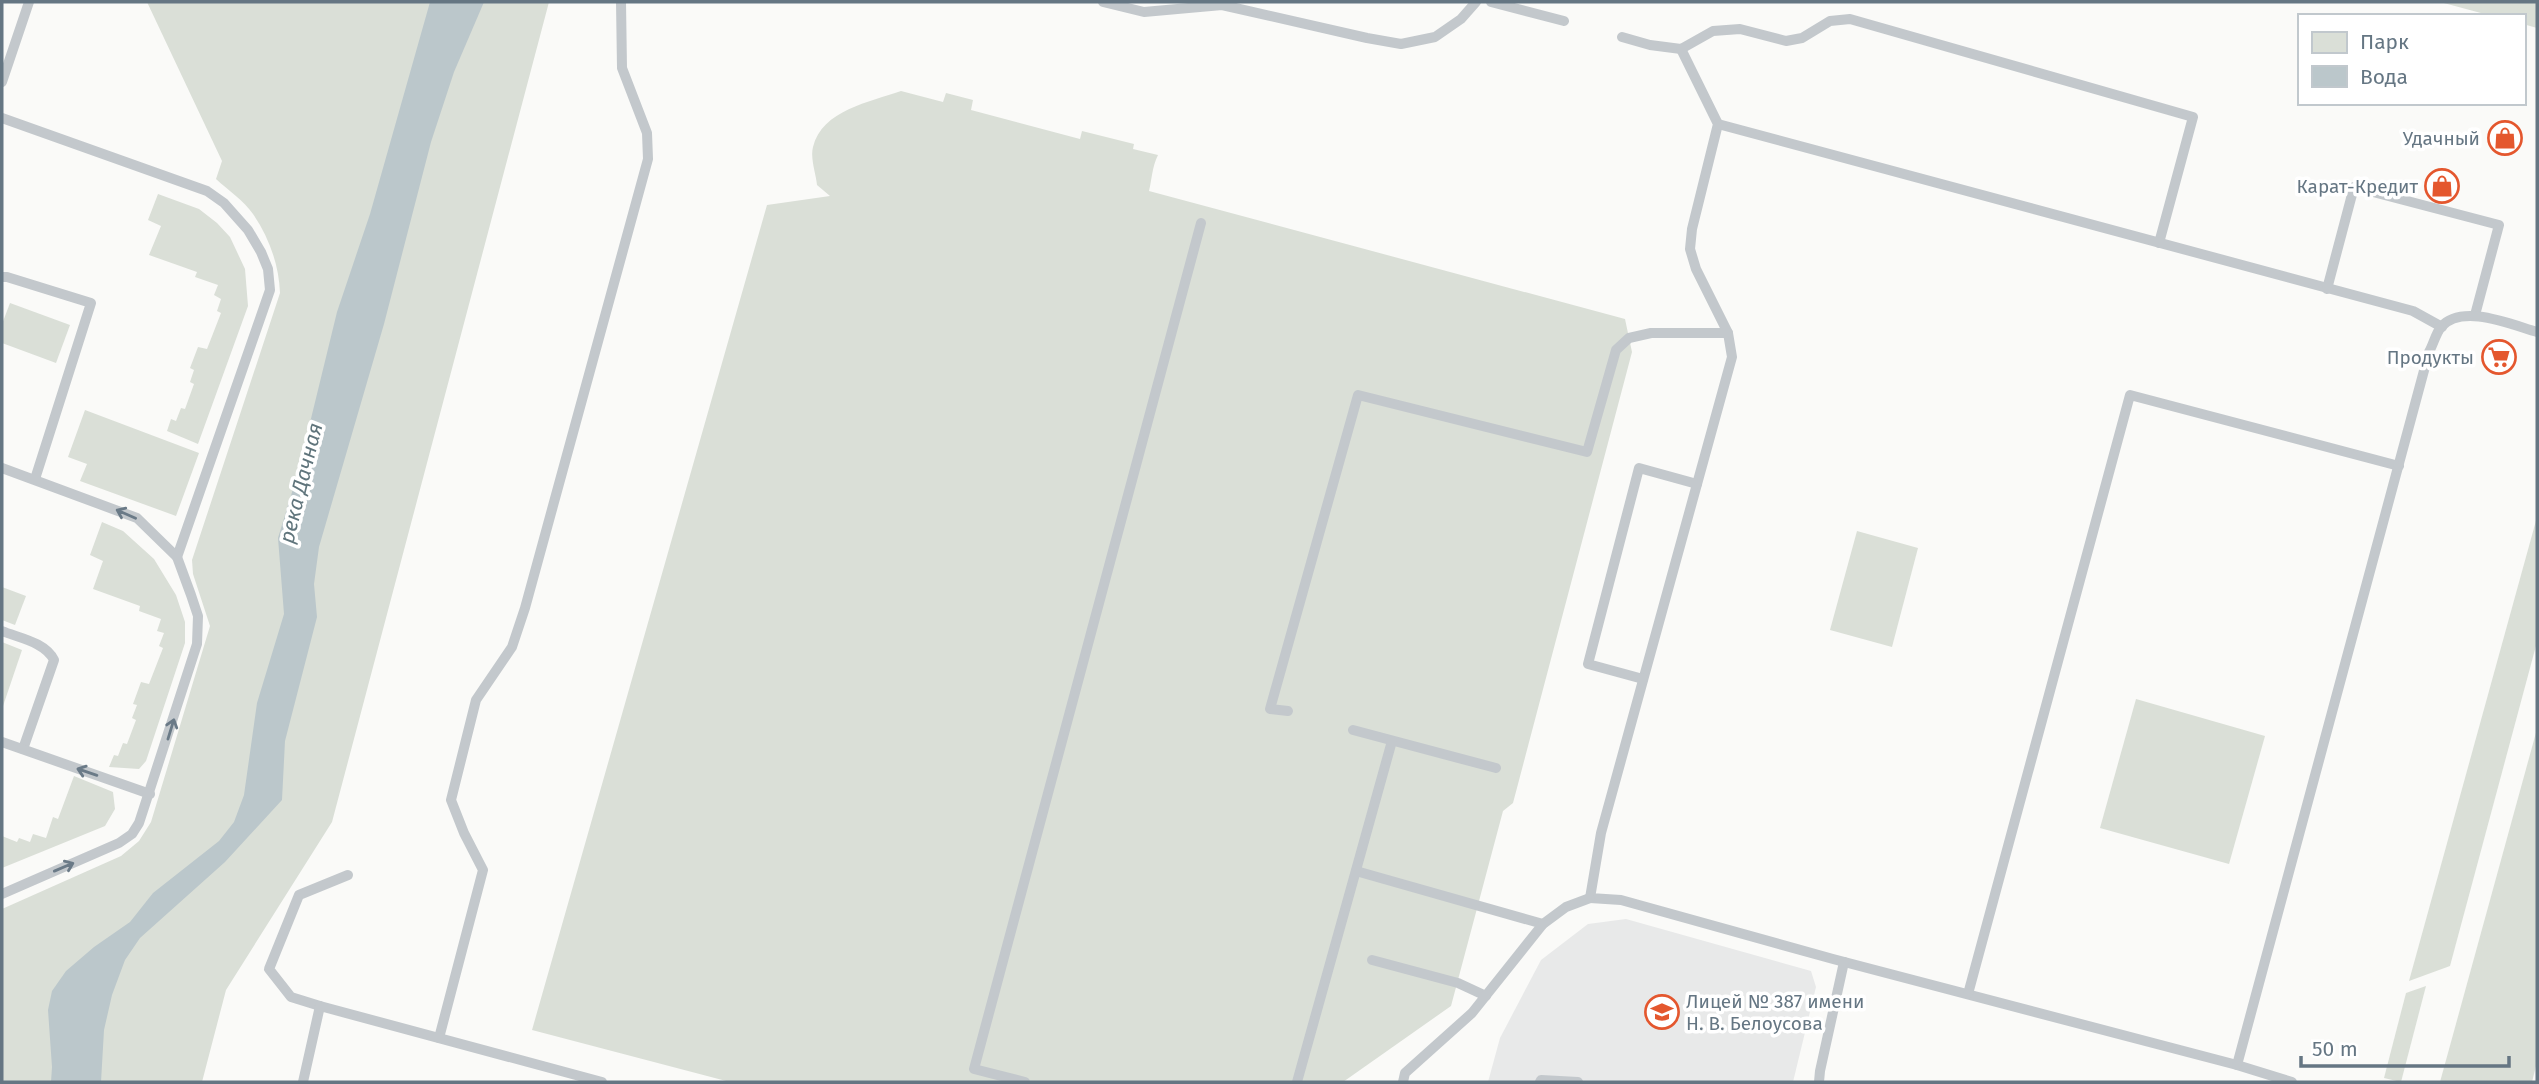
<svg xmlns="http://www.w3.org/2000/svg" width="2539" height="1084" font-family="'Fira Sans',sans-serif">
<style>
.built{fill:#e8e9e9}
.green{fill:#dadfd7}
.water{fill:#bbc7cb}
.lines{fill:none;stroke-linecap:round;stroke-linejoin:round}
.lane{stroke:#c3c8cc;stroke-width:10}
.oneway{stroke:#6a7a87}
.labels{text-anchor:middle;stroke-width:7;stroke-linejoin:round;paint-order:stroke}
.poi-label{font-size:19px;fill:#657683;stroke:#fff;text-anchor:end}
.water-label{font-size:21px;font-style:italic;fill:#60757c;stroke:#fff}
</style>
<rect width="100%" height="100%" fill="#fafaf8"/>
<polygon class="built" points="1626,919 1811,971 1816,987 1793,1082 1488,1082 1500,1038 1541,960 1588,924"/>
<g class="green">
<path d="M147,2H549L332,822L226,990L202,1082H2V909L121,856L139,841L151,822L210,626L193,574L192,560L280,293C279,265 269,237 253,214C244,201 228,190 216,179L222,161Z"/>
<polygon points="2440,2 2537,2 2537,28 2523,24 2523,16 2492,16"/>
<path d="M901,91L943,102L946,93L973,100L971,110L1080,139L1082,131L1134,144L1133,149L1158,155C1152,167 1152,179 1149,191L1625,319L1632,352L1513,803L1503,811L1451,1006L1343,1082H730L532,1030L767,205L830,196L817,185C816,174 810,158 813,147C822,110 870,102 901,91Z"/>
<polygon points="158,194 199,209 217,223 230,237 245,269 248,306 198,444 167,431 171,419 176,421 181,408 185,409 194,384 190,382 194,370 190,368 198,347 207,349 221,313 217,311 221,299 214,295 218,285 195,277 197,272 149,255 161,226 148,220"/>
<polygon points="10,303 70,325 56,363 2,343 2,324"/>
<polygon points="85,410 199,453 176,516 80,481 87,464 68,457"/>
<polygon points="2537,517 2537,642 2450,966 2409,981"/>
<polygon points="102,522 123,531 154,559 176,595 185,622 185,643 146,761 139,769 109,767 114,755 118,756 123,743 127,744 136,720 132,718 137,705 133,704 141,682 149,684 163,648 159,646 164,633 157,631 161,619 139,611 140,606 93,589 103,561 90,555"/>
<polygon points="1857,531 1918,548 1892,647 1830,630"/>
<polygon points="2,587 26,596 15,625 2,620"/>
<polygon points="2,642 22,650 2,709"/>
<polygon points="2136,699 2265,736 2229,864 2100,828"/>
<polygon points="2537,729 2537,1062 2532,1082 2440,1082"/>
<polygon points="74,776 113,792 115,809 105,826 2,868 2,836 17,842 19,838 30,842 33,834 46,838 53,817 58,819"/>
<polygon points="2426,986 2401,1082 2384,1078 2406,993"/>
</g>
<polygon class="water" points="430,2 484,2 454,72 431,142 384,324 319,547 314,584 317,617 285,741 282,800 225,862 140,938 125,960 112,995 104,1030 101,1082 51,1082 52,1067 48,1010 52,991 66,971 94,947 130,922 153,893 219,841 234,822 244,795 257,703 284,614 278,538 297,476 337,312 370,214"/>
<g class="lines">
<g class="lane">
<polyline points="1103,2 1144,12 1222,5 1367,38 1401,44 1435,37 1461,19 1476,2"/>
<polyline points="1491,2 1564,21"/>
<polyline points="1622,37 1650,45 1681,49 1713,31 1740,29 1786,41 1802,38 1830,21 1850,19 2193,117 2159,243"/>
<polyline points="1681,49 1718,124 1692,229 1690,249 1696,269 1728,333 1732,357 1601,833 1590,898 1621,900 1833,959 2237,1065 2292,1082"/>
<polyline points="2,82 29,2"/>
<polyline points="2,118 207,191 224,203 248,230 261,252 268,269 270,290 177,557"/>
<polyline points="1718,124 2413,311 2442,327"/>
<polyline points="2,277 7,277 91,303 35,479"/>
<polyline points="2327,289 2354,187 2499,225 2475,315"/>
<polyline points="2,468 137,518 177,557 191,595 198,616 197,644 139,823 132,834 119,843 2,894"/>
<path d="M2,631C19,638 45,642 54,660L23,749"/>
<polyline points="1643,679 1588,664 1639,468 1697,484"/>
<polyline points="1288,711 1270,709 1358,395 1587,452 1616,350 1629,338 1651,333 1728,333"/>
<polyline points="1353,730 1496,768"/>
<polyline points="2,742 150,794"/>
<polyline points="1356,871 1543,924"/>
<polyline points="1372,960 1458,983 1486,996"/>
<polyline points="1968,994 2130,395 2399,466"/>
<polyline points="320,1006 291,997 269,969 299,895 348,875"/>
<polyline points="439,1038 483,870 464,833 451,800 476,700 512,647 525,608 648,159 647,133 622,68 621,2"/>
<path d="M2237,1065L2429,352C2433,345 2436,333 2441,327C2462,303 2512,325 2537,332"/>
<polyline points="303,1082 320,1006 602,1082"/>
<polyline points="1025,1082 974,1069 1201,223"/>
<polyline points="1297,1082 1392,741"/>
<polyline points="1403,1082 1405,1073 1472,1013 1543,924 1566,907 1590,898"/>
<polyline points="1540,1082 1541,1080 1578,1082"/>
<polyline points="1819,1082 1820,1071 1844,962"/>
</g>
</g>
<defs><path id="oneway-shaft" d="M-6 0H5M1.5-3L5.5 0L1.5 3" fill="none" stroke-width="1.6" stroke-linecap="round" stroke-linejoin="round" transform="scale(1.75)"/></defs>
<g class="oneway">
<use href="#oneway-shaft" transform="translate(126 514) rotate(-156)"/>
<use href="#oneway-shaft" transform="translate(171 729) rotate(-73)"/>
<use href="#oneway-shaft" transform="translate(87 772) rotate(-161)"/>
<use href="#oneway-shaft" transform="translate(64 867) rotate(-23)"/>
</g>
<defs>
<g id="shop-ring" transform="scale(1.75)"><circle r="9.5" fill="#fff" stroke="#e4572e" stroke-width="1.5"/><path d="M-5-2.5h2.3a2.7 3.5 0 0 1 5.4 0H5L5.5 6h-11ZM-1.5-2.5h3a1.5 2.3 0 0 0-3 0Z" fill="#e4572e"/></g>
<g id="supermarket-ring" transform="scale(1.75)"><circle r="9.5" fill="#fff" stroke="#e4572e" stroke-width="1.5"/><path d="M-6-5.5h2.5l.6 2H6L4.5 2H-2.5L-4.4-4H-6ZM-1.5 3.2a1.3 1.3 0 1 0 .1 0ZM3 3.2a1.3 1.3 0 1 0 .1 0Z" fill="#e4572e"/></g>
<g id="school-ring" transform="scale(1.75)"><circle r="9.5" fill="#fff" stroke="#e4572e" stroke-width="1.5"/><path d="M0-5L7-2L0 1L-7-2ZM-4 1L0 2.5L4 1V4Q0 6-4 4Z" fill="#e4572e"/></g>
</defs>
<g fill-rule="evenodd">
<use href="#shop-ring" x="2505" y="138"/>
<use href="#shop-ring" x="2442" y="186"/>
<use href="#supermarket-ring" x="2499" y="357"/>
<use href="#school-ring" x="1662" y="1012"/>
</g>
<g class="labels">
<g class="poi-label">
<text x="2480" y="145">Удачный</text>
<text x="2418" y="193">Карат-Кредит</text>
<text x="2474" y="364">Продукты</text>
<text x="1686" y="1008" text-anchor="start">Лицей № 387 имени<tspan x="1686" dy="22">Н. В. Белоусова</tspan></text>
</g>
<g class="water-label">
<text transform="translate(301 483) rotate(-76)" y="7">река Дачная</text>
</g>
</g>
<rect width="2539" height="1084" fill="none" stroke="#657683" stroke-width="7"/>
<rect x="2298" y="14" width="228" height="91" fill="#ffffff" stroke="#c1c8cd" stroke-width="2"/>
<rect x="2312" y="32" width="35" height="21" fill="#dadfd7" stroke="#c1c8cd" stroke-width="2"/>
<text x="2360" y="49" font-size="21" fill="#657683">Парк</text>
<rect x="2312" y="66" width="35" height="21" fill="#bbc7cb" stroke="#c1c8cd" stroke-width="2"/>
<text x="2360" y="84" font-size="21" fill="#657683">Вода</text>
<path d="M2301 1056v10h208v-10" fill="none" stroke="#657683" stroke-width="3.5"/>
<text x="2312" y="1056" font-size="21" fill="#657683" stroke="#ffffff" stroke-width="5" paint-order="stroke">50 m</text>
</svg>
